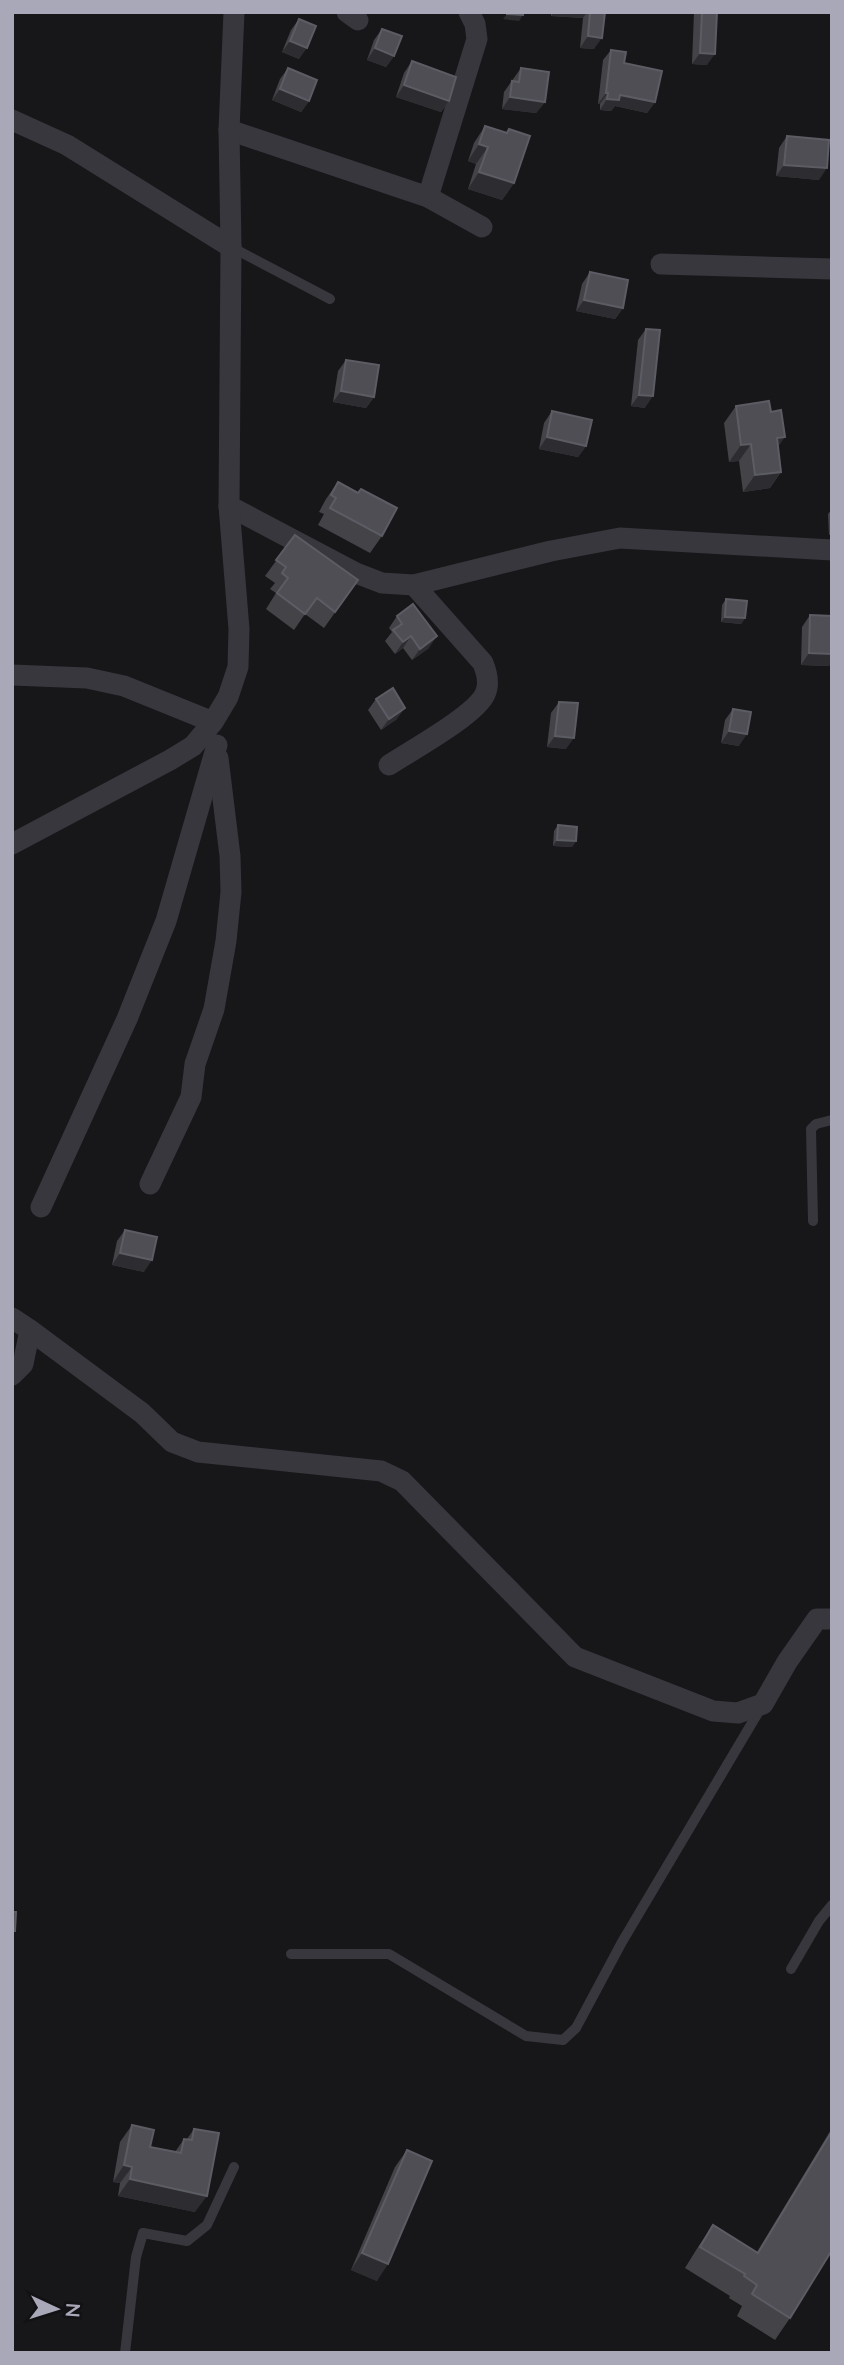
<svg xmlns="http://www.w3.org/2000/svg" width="844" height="2365" font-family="Lato,sans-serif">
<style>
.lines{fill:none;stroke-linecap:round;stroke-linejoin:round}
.lane{stroke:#38373d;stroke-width:10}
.street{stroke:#38373d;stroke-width:21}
.wall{fill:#444348}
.shaded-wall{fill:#2d2c30}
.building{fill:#4e4e54;stroke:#5c5c64;stroke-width:2}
</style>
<rect width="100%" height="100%" fill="#171618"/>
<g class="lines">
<g class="lane">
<polyline points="231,247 330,299"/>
<polyline points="813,1221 811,1129 816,1124 832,1120"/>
<polyline points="291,1954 389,1954 526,2036 563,2040 576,2028 622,1942 762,1706"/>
<polyline points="791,1969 819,1921 832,1905"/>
<polyline points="125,2353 136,2257 143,2233 187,2241 207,2225 234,2167"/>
</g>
<g class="street">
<polyline points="347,12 358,20"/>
<polyline points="12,120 67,145 231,247"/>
<polyline points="229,130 428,197 482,227"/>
<polyline points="428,197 477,39 475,24 469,12"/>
<polyline points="661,264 832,269"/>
<polyline points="229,506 356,573 382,583 414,585 551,551 620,538 832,550"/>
<polyline points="12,675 87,678 124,686 213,722 228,697 238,667 239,629 229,506 231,247 229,130 234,12"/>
<path d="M389,765C410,751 476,715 485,694C490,684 487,673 483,663L414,585"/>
<polyline points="12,844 170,760 193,746 213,722"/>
<polyline points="150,1184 191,1097 195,1064 214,1009 226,941 231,892 230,856 218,758"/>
<polyline points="41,1207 127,1019 166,921 217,745"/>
<polyline points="12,1318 30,1330"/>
<polyline points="12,1375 23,1364 30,1330 142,1413 172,1442 198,1452 381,1471 402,1481 575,1657 713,1711 738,1713 763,1704 787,1662 817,1619 832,1619"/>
</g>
</g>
<g class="wall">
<polygon points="551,12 605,12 594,49 580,48 583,18 551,16"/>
<polygon points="694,12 717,12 707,65 692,64"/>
<polygon points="299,19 299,59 282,52 291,30"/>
<polygon points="382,29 394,56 386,67 367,60 374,40"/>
<polygon points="611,50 624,63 655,102 647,113 615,106 611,111 600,110 600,104 598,104 603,60"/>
<polygon points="412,61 449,101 441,112 396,97 404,73"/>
<polygon points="288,68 309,101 301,112 272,100 280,79"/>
<polygon points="521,68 545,102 536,113 502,109 504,92"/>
<polygon points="485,126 506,133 509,129 514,183 502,200 468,189 476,164 468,161 474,143"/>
<polygon points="787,136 819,180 776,176 779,148"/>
<polygon points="590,272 623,308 615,319 576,311 582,284"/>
<polygon points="646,329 645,408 631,406 638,340"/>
<polygon points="346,360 374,397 366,408 333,402 338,371"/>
<polygon points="736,406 771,412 778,447 781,472 770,488 743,492 739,461 729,462 724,423"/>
<polygon points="552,411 586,446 578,457 539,449 544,423"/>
<polygon points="338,482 358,493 382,536 370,553 318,525 324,514 319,512 326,499"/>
<polygon points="832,509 832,534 829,535 828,514"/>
<polygon points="295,535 358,580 324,628 305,614 294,630 266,609 276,593 270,589 275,583 265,576"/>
<polygon points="726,599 745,618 741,624 721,622 722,605"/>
<polygon points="810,615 832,616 832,662 829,666 801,665 802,627"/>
<polygon points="397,616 429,648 412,660 403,648 395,654 385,641 392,632 389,628"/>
<polygon points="376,699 397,719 381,730 368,710"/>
<polygon points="559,702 566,749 547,747 551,713"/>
<polygon points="733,709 739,746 721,743 725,720"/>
<polygon points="558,825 576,841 572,847 553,846 554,831"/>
<polygon points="125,1230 144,1272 112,1265 117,1241"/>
<polygon points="132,2125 150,2147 175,2152 184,2139 187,2139 194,2129 195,2212 118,2196 120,2183 113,2182 120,2142"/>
<polygon points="832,2128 832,2250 790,2318 775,2340 737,2316 742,2306 729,2298 730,2296 685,2268 698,2247 713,2225 757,2252"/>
<polygon points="407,2150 377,2281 351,2270 395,2167"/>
</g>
<g class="shaded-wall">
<polygon points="554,12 587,12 583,18 551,16"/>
<polygon points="507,14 523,15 519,21 503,19"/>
<polygon points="588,36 602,38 594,49 580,48"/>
<polygon points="290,41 307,48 299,59 282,52"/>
<polygon points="375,48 394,56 386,67 367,60"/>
<polygon points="700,53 715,54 707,65 692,64"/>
<polygon points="404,85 449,101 441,112 396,97"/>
<polygon points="280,89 309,101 301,112 272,100"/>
<polygon points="606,93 608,93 600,104 598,104"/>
<polygon points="620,95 655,102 647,113 615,106 611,111 600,110 607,99"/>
<polygon points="510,97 545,102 536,113 502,109"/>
<polygon points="479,144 488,147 476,164 468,161"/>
<polygon points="784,165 827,168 819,180 776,176"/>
<polygon points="479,172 514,183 502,200 468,189"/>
<polygon points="584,300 623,308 615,319 576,311"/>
<polygon points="341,391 374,397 366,408 333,402"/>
<polygon points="639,395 653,396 645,408 631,406"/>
<polygon points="547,437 586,446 578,457 539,449"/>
<polygon points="785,437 773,454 777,438"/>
<polygon points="751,444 739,461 729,462 741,445"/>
<polygon points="781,472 770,488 743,492 755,475"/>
<polygon points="725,617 745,618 741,624 721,622"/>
<polygon points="411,636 403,648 395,654 403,642"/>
<polygon points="437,636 429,648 412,660 420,649"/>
<polygon points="809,653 832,654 832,662 829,666 801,665"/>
<polygon points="405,708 397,719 381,730 389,719"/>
<polygon points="729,731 747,734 739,746 721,743"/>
<polygon points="555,736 574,738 566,749 547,747"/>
<polygon points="557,840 576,841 572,847 553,846"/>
<polygon points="120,1253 152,1260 144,1272 112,1265"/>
<polygon points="124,2165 132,2167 120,2183 113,2182"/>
<polygon points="130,2179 207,2196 195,2212 118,2196"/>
<polygon points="362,2253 388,2264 377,2281 351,2270"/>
</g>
<g class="building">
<polygon points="507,12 523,12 523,15 507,14"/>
<polygon points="590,12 605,12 602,38 588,36"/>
<polygon points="702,12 717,12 715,54 700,53"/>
<polygon points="299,19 316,26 307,48 290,41"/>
<polygon points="382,29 402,36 394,56 375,48"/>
<polygon points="611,50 626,52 624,63 662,71 655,102 620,95 619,100 607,99 608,93 606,93"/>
<polygon points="412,61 456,77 449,101 404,85"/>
<polygon points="288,68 317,80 309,101 280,89"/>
<polygon points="521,68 549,72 545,102 510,97 512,81 519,82"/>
<polygon points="485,126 507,133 509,129 530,136 514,183 479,172 488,147 479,144"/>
<polygon points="787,136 829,140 827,168 784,165"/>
<polygon points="590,272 628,280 623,308 584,300"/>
<polygon points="646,329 660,330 653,396 639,395"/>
<polygon points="346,360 379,365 374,397 341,391"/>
<polygon points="769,401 771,412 781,410 785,437 777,438 781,472 755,475 751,444 741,445 736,406"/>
<polygon points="552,411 592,420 586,446 547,437"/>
<polygon points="338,482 358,493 361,489 397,508 382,536 330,508 336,498 331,495"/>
<polygon points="295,535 358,580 335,612 317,598 305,614 277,593 288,578 282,573 286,567 276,560"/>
<polygon points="726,599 747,601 745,618 725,617"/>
<polygon points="413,604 437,636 420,649 411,636 403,642 393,630 402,624 397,616"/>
<polygon points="810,615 832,616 832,654 809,653"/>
<polygon points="393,688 405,708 389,719 376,699"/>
<polygon points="559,702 578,703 574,738 555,736"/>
<polygon points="733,709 751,712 747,734 729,731"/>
<polygon points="558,825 577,827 576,841 557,840"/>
<polygon points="125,1230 157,1237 152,1260 120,1253"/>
<polygon points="12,1912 16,1912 15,1931 12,1931"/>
<polygon points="132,2125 154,2130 150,2147 181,2153 184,2139 192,2140 194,2129 219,2133 207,2196 130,2179 132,2167 124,2165"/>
<polygon points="832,2131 832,2250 790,2318 752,2294 757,2285 744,2276 745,2274 700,2247 713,2225 758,2253"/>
<polygon points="407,2150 432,2161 388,2264 362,2253"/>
</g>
<rect width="844" height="2365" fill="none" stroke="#a8a8b8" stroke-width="28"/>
<g transform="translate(56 2309) rotate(94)" stroke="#121113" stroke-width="5" paint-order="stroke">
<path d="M0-5L12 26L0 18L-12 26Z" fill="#a8a8b8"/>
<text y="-10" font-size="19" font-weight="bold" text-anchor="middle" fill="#a8a8b8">N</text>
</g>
</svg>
